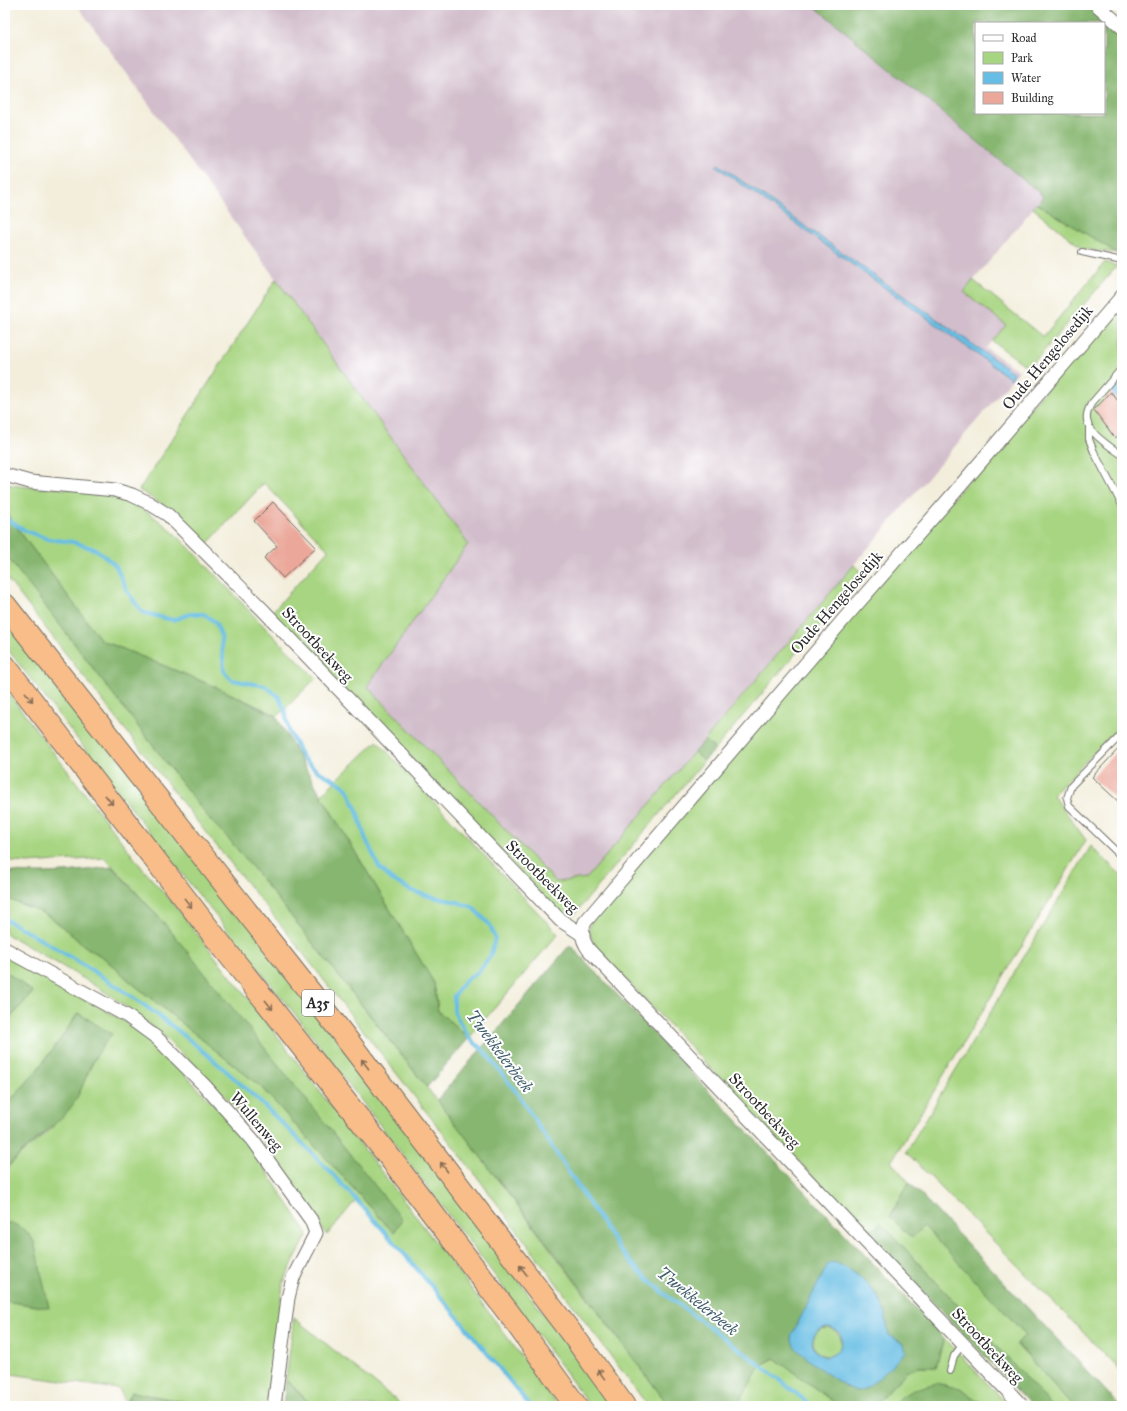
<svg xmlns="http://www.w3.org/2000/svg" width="1127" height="1411" font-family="'IM FELL Great Primer',serif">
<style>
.industrial{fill:#d1bdcb}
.green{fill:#a8d582;stroke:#6a8056}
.forest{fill:#86b670;stroke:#58704e;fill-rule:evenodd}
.water{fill:#67bee4;stroke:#497488;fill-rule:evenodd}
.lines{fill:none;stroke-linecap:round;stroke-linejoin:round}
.stream{stroke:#67bee4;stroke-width:4}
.building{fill:#eba79a}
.lane-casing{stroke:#716f69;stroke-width:8}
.street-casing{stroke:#716f69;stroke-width:15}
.highway-casing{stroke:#716f69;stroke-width:24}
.lane{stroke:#fff;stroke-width:6}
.street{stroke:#fff;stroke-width:13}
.highway{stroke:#f8bd89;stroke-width:22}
.oneway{stroke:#876d55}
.labels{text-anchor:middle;stroke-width:4;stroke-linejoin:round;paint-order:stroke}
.shield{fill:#fff;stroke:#6b6b6b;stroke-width:1}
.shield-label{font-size:15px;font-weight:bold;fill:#2b2b2b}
.street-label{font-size:16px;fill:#2b2b2b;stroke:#fff}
.water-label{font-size:17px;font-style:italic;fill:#405e6c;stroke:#fff}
</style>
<rect width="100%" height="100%" fill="#fff"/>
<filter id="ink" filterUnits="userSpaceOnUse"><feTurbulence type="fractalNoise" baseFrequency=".025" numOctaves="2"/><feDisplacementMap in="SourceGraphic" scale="8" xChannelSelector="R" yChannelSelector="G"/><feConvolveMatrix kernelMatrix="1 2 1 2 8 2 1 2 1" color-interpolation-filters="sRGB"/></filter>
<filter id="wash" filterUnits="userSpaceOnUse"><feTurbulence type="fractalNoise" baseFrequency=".012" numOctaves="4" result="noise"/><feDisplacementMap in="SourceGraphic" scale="16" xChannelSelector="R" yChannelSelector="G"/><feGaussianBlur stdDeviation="0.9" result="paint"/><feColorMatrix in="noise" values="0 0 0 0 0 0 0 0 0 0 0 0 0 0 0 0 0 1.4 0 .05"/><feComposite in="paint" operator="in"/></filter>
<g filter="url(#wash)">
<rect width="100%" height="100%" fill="#f3eedc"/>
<polygon class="industrial" points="77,5 813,5 1043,196 964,292 1006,325 986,348 1019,371 587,878 556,882 367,686 468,544"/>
<g class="green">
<polygon points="1037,203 1038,204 1117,253 1083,249 1033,208"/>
<polygon points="1105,262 1117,266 1029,368 992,341 1006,325 964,292 973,280 1043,337"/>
<polygon points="276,279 468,544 367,686 556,882 587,878 694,752 704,761 568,922 271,613 328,550 264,483 206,545 165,506 139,490"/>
<polygon points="1122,301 1122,380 1109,394 1122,411 1122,724 1053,795 1086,840 891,1162 909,1182 890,1217 912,1238 924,1225 1026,1335 1016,1344 1073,1406 1052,1406 881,1223 867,1233 596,948 589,932 590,923"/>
<path d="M5,484C41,491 79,485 114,496C157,509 192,551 222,582C253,615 283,647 316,678L277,717L276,715L216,687L101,640L5,512Z"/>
<polygon points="5,554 212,822 227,837 257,873 458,1127 669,1406 648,1406 481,1182 281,925 207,834 5,576"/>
<polygon points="854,565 863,574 715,749 705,740"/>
<polygon points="5,612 305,997 613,1406 590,1406 487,1265 302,1023 187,880 5,646"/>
<polygon points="5,689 142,868 176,907 254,1006 470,1287 558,1406 530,1406 432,1285 356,1200 327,1235 253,1129 227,1098 161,1034 113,997 86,980 5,933 5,898 39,911 53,919 86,947 104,958 132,983 261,1087 394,1233 165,924 105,858 27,863 5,861"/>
<polygon points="377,741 558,934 469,1038 438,1011 434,983 321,795"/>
<polygon points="1091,846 1122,876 1122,1372 906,1152"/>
<path d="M5,951L127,1023L157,1046L229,1120L254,1153L308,1234L294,1260L283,1284L267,1406H206L132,1392L126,1403L119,1389L11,1374L5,1393V1301L49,1307L13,1223H5V1170L22,1153L51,1129L84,1081L100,1048L111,1034L78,1013C56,1046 33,1078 5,1106V1024L33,992L5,971Z"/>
<polygon points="294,1318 397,1401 402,1406 313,1406 286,1380"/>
<circle cx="827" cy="1342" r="14"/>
<polygon points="944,1338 1009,1406 986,1406 960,1389 898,1400 893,1406 874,1406 906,1372 919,1367 936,1367"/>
<polygon points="775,1358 839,1406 737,1406 760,1366"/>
</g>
<g class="forest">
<path d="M813,5H1091L1122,33V247L1117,253L1038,204L1043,196ZM976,23H1104V113H976Z"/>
<polygon points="5,512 101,640 216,687 276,716 321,795 434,983 438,1011 469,1038 427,1087 257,873 227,837 212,822 5,554"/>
<polygon points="705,740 715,749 704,761 694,752"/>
<path d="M112,867L165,924L402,1219L394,1233L261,1087L132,983L104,958L86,947L53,919L39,911L5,898V871C41,876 77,871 112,867Z"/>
<path d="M570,945L944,1338L936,1367H919L906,1372L874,1406H839L774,1358L760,1366L737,1406H669L557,1256L437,1100ZM882,1307L889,1335L904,1344L848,1388L791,1336Z"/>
<polygon points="5,971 33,992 5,1024"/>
<path d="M78,1013L112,1034C104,1044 97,1054 91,1065C84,1081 79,1098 68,1111C49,1132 21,1149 5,1170V1106C33,1078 56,1046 78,1013Z"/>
<polygon points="909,1182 1120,1406 1073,1406 1016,1343 1026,1335 924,1226 912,1238 890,1217"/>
<path d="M5,1223C19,1223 26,1230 34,1241L49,1308L5,1301Z"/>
<polygon points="881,1223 1052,1406 1032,1406 867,1233"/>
<polygon points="286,1380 313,1406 283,1406"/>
<path d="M937,1383L960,1389L986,1406H893C903,1391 921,1387 937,1383Z"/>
<polygon points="132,1392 206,1406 125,1406"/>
</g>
<g class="water">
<polygon points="718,164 882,281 1014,373 1011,379 716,166"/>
<polygon points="1122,380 1122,411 1109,394"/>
<path d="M834,1262C854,1270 874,1286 883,1307C886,1316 887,1326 889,1335L904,1344L906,1352C896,1361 870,1390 858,1391C849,1392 802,1356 795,1347C793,1344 792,1340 791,1336L828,1264ZM827,1327C859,1332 831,1372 815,1350C808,1340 816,1329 827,1327Z"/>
</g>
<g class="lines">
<g class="stream">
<polyline points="5,518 26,531 48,539 73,542 97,550 116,566 127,591 142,612 160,617 173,620 190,614 204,614 215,622 221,636 224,671 232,680 265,686 278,696 285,710 289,731 302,757 316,770 340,783 348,790 357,811 365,837 379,867 391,879 412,891 432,897 457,902 472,907 490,925 495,938 491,955 480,970 464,982 454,996 454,1012 469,1038 484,1051 517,1093 619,1249 640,1272 666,1295 767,1370 812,1406"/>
<path d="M5,919C63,952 123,987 176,1029C311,1136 422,1272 530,1406"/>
</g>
</g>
<g id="blocks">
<g class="building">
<polygon points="1111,392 1122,406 1122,433 1115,438 1094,410"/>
<polygon points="273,502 316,547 283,578 264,558 277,546 254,521"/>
<polygon points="1122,745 1122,805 1092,777"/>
</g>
</g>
</g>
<g filter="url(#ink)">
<use href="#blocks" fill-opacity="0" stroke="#716f69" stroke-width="1"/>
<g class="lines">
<g class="lane-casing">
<g id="lane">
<polyline points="1082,252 1122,261"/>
<path d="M1122,368L1091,404C1087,411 1085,419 1089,426C1093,435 1113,449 1122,455"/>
<polyline points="1089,427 1089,439 1094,452 1122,505"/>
<polyline points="1122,734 1071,786 1067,798 1069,806 1122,857"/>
<polyline points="950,1371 954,1356 963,1344"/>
</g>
</g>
<g class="street-casing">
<g id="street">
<polyline points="1097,5 1122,27"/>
<polyline points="5,475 30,482 115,490 132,495 149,503 168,515 263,610 560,920 583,935"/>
<polyline points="5,949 127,1016 157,1038 205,1086 253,1140 311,1220 316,1233 293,1278 288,1298 274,1406"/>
<path d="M1022,1406L589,950C583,942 580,932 585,922L844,619L955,492L1122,296"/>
</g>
</g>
<g class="highway-casing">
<g id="highway">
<polyline points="5,605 332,1020 578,1342 624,1406"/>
<polyline points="5,666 215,937 391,1159 514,1320 576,1406"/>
</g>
</g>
<use href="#lane" class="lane"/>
<use href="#street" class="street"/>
<use href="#highway" class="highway"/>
</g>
<defs><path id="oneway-shaft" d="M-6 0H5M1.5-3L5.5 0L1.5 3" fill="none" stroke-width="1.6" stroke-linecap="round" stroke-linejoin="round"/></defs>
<g class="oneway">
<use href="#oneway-shaft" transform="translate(29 697) rotate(52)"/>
<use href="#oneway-shaft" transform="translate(109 800) rotate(52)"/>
<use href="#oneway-shaft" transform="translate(188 903) rotate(52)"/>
<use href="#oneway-shaft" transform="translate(269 1005) rotate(52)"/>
<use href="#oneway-shaft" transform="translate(365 1064) rotate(-127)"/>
<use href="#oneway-shaft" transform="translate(444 1167) rotate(-127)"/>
<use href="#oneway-shaft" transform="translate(523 1270) rotate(-127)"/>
<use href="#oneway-shaft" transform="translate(601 1374) rotate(-126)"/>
</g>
</g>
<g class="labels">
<rect class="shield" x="302" y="990" width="32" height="26" rx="3"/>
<g class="shield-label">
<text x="318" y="1008">A35</text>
</g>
<g class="street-label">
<text transform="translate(1047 357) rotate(-50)" y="6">Oude Hengelosedijk</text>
<text transform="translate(836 602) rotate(-49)" y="6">Oude Hengelosedijk</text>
<text transform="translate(318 644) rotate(47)" y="6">Strootbeekweg</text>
<text transform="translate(543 876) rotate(45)" y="6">Strootbeekweg</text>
<text transform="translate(765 1110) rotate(47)" y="6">Strootbeekweg</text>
<text transform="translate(257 1121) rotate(50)" y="6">Wullenweg</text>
<text transform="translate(988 1345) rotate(47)" y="6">Strootbeekweg</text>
</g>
<g class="water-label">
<text transform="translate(500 1051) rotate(53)" y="6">Twekkelerbeek</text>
<text transform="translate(698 1301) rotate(39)" y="6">Twekkelerbeek</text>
</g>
</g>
<rect width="1127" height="1411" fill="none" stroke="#fff" stroke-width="20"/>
<rect x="975" y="22" width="130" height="92" fill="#ffffff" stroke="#aaaaaa"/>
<rect x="983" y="35" width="20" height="6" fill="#ffffff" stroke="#aaaaaa"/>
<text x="1011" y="42" font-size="12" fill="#2b2b2b">Road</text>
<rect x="983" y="52" width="20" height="12" fill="#a8d582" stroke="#aaaaaa"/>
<text x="1011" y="62" font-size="12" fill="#2b2b2b">Park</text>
<rect x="983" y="72" width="20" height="12" fill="#67bee4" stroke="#aaaaaa"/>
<text x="1011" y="82" font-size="12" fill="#2b2b2b">Water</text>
<rect x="983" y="92" width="20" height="12" fill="#eba79a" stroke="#aaaaaa"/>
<text x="1011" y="102" font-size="12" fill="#2b2b2b">Building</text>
</svg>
